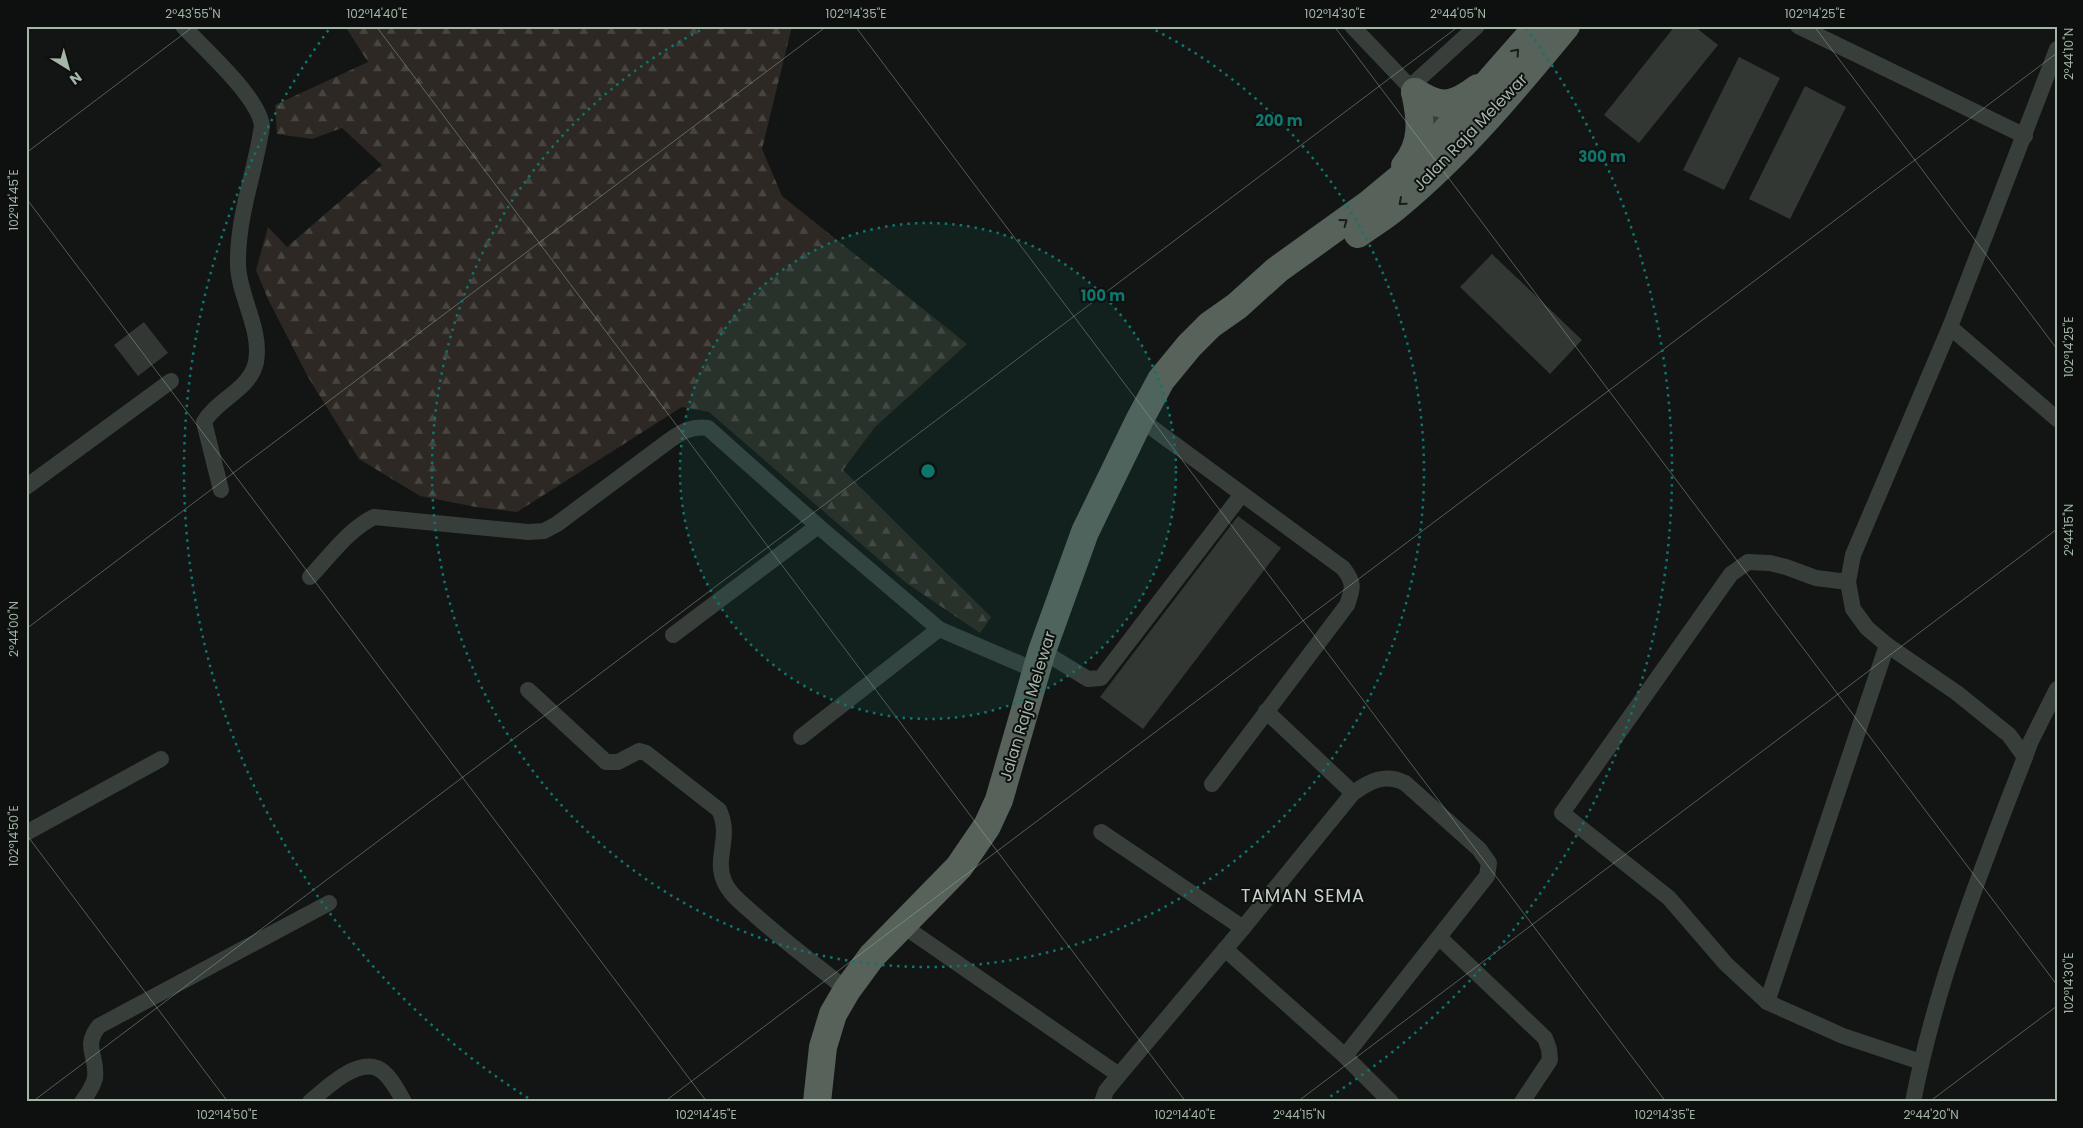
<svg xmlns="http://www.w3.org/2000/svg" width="2083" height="1128" font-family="Poppins,sans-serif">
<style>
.forest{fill:url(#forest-firs)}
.building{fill:#323734}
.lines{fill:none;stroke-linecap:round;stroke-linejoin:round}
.minor{stroke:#383f3b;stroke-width:16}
.trunk{stroke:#57625a;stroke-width:28}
.oneway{stroke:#191c1a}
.ticks{fill:none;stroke:#a3b6a7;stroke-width:1;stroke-opacity:0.45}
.ring{fill:none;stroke:#0f766e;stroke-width:2.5;stroke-dasharray:2.5 5}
.labels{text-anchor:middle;stroke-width:4;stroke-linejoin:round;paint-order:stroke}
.street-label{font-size:16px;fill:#a3b6a7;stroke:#0e100f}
.neighbourhood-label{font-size:18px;letter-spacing:1px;fill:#c5d2c8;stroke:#0e100f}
.centre{fill:#0f766e;stroke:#0e100f;stroke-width:2.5}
.ring-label{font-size:15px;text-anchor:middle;font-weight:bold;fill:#0f766e;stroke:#0e100f;stroke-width:4;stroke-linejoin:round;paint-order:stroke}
.neatline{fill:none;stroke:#a3b6a7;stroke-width:2}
.ticks-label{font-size:12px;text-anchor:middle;fill:#a3b6a7}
</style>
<defs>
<pattern id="forest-firs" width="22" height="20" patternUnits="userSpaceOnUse" patternTransform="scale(1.25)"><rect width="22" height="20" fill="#2d2823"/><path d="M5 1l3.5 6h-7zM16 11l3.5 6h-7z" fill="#484540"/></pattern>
</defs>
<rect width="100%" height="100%" fill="#131514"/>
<polygon class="forest" points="345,26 792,26 762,149 782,196 967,344 875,427 843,470 991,617 980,633 905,582 709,412 682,407 517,512 476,507 420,496 359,459 308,377 268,299 256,270 268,227 287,247 382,165 342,128 312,139 277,134 275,105 368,62"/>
<g class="building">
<polygon points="1675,26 1694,26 1718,45 1639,143 1604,115"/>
<polygon points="1739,57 1780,78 1724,190 1683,170"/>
<polygon points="1805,86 1846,107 1790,219 1749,199"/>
<polygon points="1492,254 1582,340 1550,374 1460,287"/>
<polygon points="144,322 168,353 138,376 114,345"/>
<polygon points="1238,516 1281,548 1143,729 1100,697"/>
</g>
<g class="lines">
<g class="minor">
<path d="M183,26C204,49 259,97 262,126C255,173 237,217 238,265C239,297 262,329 256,362C250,390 217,399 204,422L221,490"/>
<polyline points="1352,26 1449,128"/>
<polyline points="1798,26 2025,136"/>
<polyline points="1410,87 1477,26"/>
<polyline points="1950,327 2057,419"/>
<path d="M1140,419L1343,568C1355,583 1353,588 1347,605L1212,784"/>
<polyline points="26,487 171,381"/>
<path d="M310,577C329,557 349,529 374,517L528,532L544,531L557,524L670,440C683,431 692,426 708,428L818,526L939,629L1037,671"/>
<polyline points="673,635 818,526"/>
<polyline points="1887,645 1767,1002 1843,1036 1921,1062"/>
<polyline points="1042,651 1088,679 1101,678 1242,494"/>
<path d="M528,690L606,762H618L639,751L646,753L719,810C732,837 714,857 724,881C730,895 744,905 755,915C784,941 816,965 847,990"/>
<polyline points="1266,711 1353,793"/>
<polyline points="801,737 939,629"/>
<polyline points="2025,757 2030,743 2057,689"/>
<polyline points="1101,832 1243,928"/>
<polyline points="26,833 161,759"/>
<polyline points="902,925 1119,1075"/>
<polyline points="1439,937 1545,1038 1549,1049 1550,1060 1522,1102"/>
<polyline points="1225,949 1345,1056 1391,1102"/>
<polyline points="1767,1002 1726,964 1669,898 1562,813 1731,574 1748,562 1770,563 1786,567 1816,578 1848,582"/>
<path d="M82,1102C87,1095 93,1087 95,1078C98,1055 82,1047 99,1026L329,903"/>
<path d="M310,1102C326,1088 355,1060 377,1068C389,1073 398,1091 404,1102"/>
<path d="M1102,1102L1106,1091L1119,1075L1243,928L1353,793C1370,781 1385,773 1405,783L1479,849L1489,863L1487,876L1345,1056"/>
<path d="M1913,1102C1936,983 1981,870 2025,757L2009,735L1957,693L1887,645L1867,628L1853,609L1848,582L1853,555L1950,327L2057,49"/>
</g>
<g class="trunk">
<path d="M1415,92C1441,109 1453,107 1478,88"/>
<path d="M1405,166C1424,143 1421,119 1415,92"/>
<path d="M1358,234C1371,224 1386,216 1398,205C1461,153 1514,89 1566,26"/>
<polyline points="817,1102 823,1047 833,1014 847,990 872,956 959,867 987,826 999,800 1042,651 1085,532 1140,419 1161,380 1189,346 1210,325 1237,306 1277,270 1370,203 1417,164 1538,26"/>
</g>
</g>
<defs><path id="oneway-chevron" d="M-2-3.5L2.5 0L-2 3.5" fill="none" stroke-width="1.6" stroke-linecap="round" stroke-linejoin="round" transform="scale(1.25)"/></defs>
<g class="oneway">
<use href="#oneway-chevron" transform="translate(1516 52) rotate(-48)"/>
<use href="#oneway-chevron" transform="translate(1402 202) rotate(139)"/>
<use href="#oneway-chevron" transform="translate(1344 222) rotate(-36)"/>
</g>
<path class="ticks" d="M376,26L1186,1102M855,26L1666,1102M1334,26L2057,985M1814,26L2057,349M26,153L194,26M26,198L707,1102M26,629L827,26M26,834L228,1102M32,1102L1459,26M664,1102L2057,53M1297,1102L2057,529M1929,1102L2057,1006"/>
<circle cx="928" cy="471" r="248" fill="#0f766e" fill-opacity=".12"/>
<g class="ring">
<circle cx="928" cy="471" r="248"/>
<path d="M1149 27A496 496 0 1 1 707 27"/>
<path d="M528 1098A744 744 0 0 1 330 28M1526 28A744 744 0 0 1 1328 1098"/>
</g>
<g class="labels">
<g class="street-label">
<text transform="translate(1470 132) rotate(-46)" y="6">Jalan Raja Melewar</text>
<text transform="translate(1027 706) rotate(-73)" y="6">Jalan Raja Melewar</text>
</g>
<g class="neighbourhood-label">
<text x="1303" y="902">TAMAN SEMA</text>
</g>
</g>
<circle cx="928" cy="471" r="8" class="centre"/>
<g class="ring-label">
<text x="1279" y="126">200 m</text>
<text x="1602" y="162">300 m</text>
<text x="1103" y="301">100 m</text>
</g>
<rect width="2083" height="1128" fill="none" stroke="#0e100f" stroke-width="55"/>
<g transform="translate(68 68) rotate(143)" stroke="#0e100f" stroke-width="4" paint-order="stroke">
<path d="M0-4L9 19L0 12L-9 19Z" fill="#a3b6a7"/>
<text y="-8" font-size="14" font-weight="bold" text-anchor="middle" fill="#a3b6a7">N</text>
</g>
<rect x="28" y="28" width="2028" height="1072" class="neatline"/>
<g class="ticks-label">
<text x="193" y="18">2°43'55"N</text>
<text x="377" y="18">102°14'40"E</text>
<text x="856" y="18">102°14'35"E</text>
<text x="1335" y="18">102°14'30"E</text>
<text x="1458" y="18">2°44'05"N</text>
<text x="1815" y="18">102°14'25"E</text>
<text transform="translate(2069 54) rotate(-90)" y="4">2°44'10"N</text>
<text transform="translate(14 200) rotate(-90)" y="4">102°14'45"E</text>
<text transform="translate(2069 347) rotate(-90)" y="4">102°14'25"E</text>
<text transform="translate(2069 530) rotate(-90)" y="4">2°44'15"N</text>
<text transform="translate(14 629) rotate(-90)" y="4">2°44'00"N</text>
<text transform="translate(14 836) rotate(-90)" y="4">102°14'50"E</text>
<text transform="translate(2069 983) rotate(-90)" y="4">102°14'30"E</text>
<text x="227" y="1119">102°14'50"E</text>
<text x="706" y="1119">102°14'45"E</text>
<text x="1185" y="1119">102°14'40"E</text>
<text x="1299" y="1119">2°44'15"N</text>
<text x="1665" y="1119">102°14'35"E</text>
<text x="1931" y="1119">2°44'20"N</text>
</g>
</svg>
